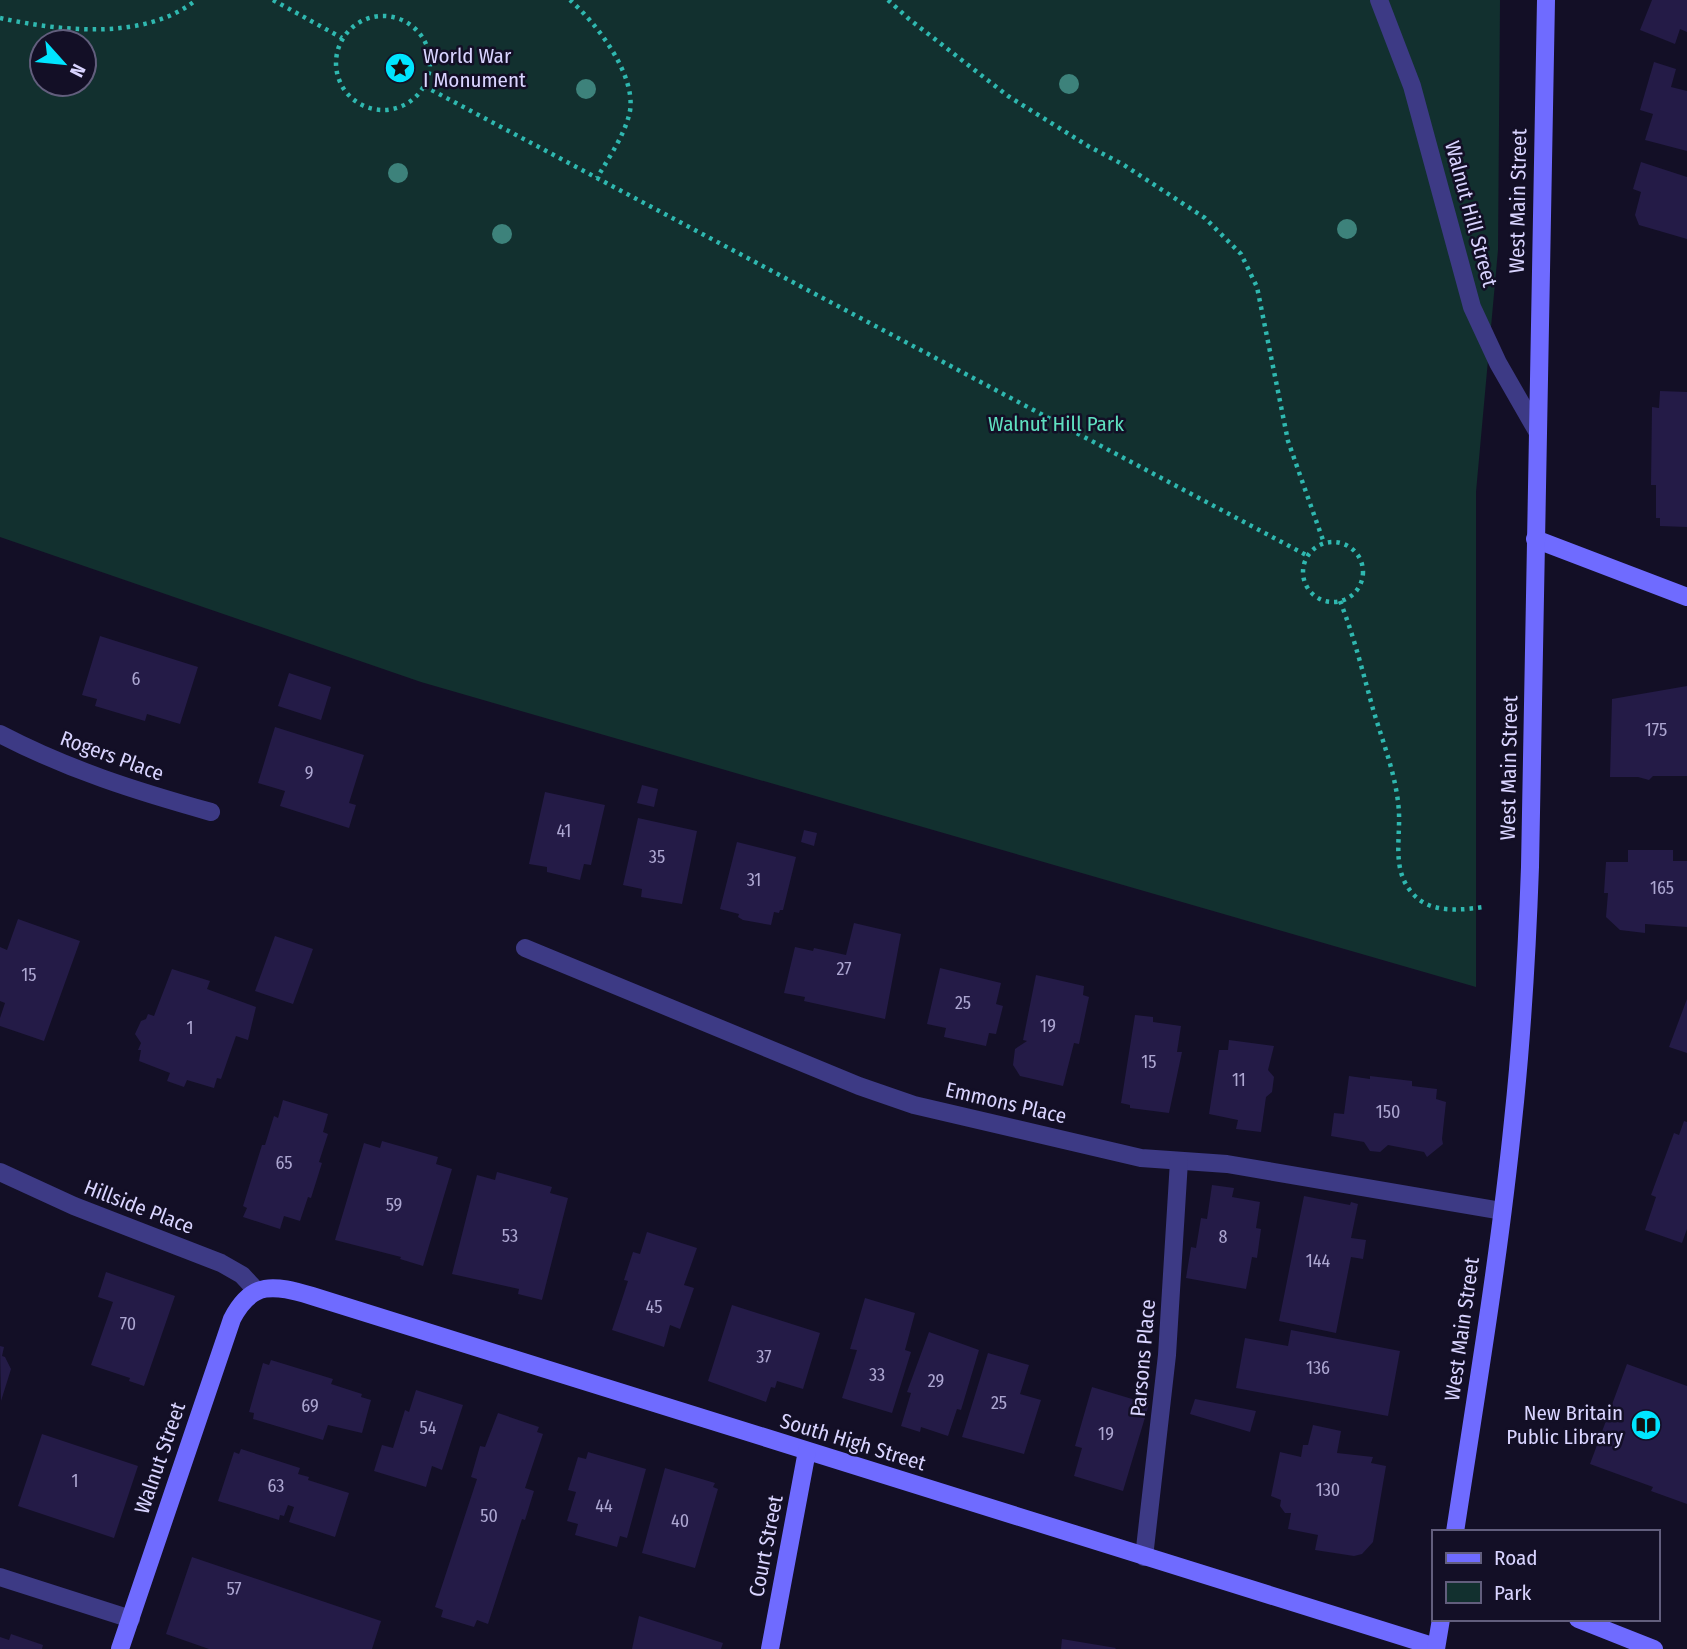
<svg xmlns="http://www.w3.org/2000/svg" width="1687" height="1649" font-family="'Fira Sans Condensed',sans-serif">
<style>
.green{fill:#12302f;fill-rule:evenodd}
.building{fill:#241b47}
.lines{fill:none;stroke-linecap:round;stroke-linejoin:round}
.path{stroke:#2fb8b0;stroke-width:4.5;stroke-dasharray:3.5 5;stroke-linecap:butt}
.street{stroke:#3d3a85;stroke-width:18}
.secondary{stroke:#6f6bff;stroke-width:18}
.tree{fill:#3d827b}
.labels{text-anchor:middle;stroke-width:5;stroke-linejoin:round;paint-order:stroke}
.number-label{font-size:18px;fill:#aca6d1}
.poi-label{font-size:21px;fill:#d9d4ff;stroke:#130f26;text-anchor:start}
.street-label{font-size:21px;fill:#d9d4ff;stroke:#130f26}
.park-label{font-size:21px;fill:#5fe0c0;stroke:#130f26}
</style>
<rect width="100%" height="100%" fill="#130f26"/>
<path class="green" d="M0,0H1500L1498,250L1476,492V987L421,682L0,537ZM42,42H84V84H42Z"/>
<g class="building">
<polygon points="1652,0 1687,0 1687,32 1680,29 1675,44 1640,30"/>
<polygon points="1654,62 1676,69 1671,87 1687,91 1687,151 1645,140 1653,114 1640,110"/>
<polygon points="1641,162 1687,177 1687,239 1639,225 1635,215 1641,192 1633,189"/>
<polygon points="1660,391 1687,392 1687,527 1660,526 1660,518 1656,518 1656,485 1651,485 1652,407 1659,408"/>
<polygon points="100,636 198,667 180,724 147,714 145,721 95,706 97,699 82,695"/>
<polygon points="289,673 331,687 321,720 278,706"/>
<polygon points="1687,686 1687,776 1653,776 1649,780 1638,777 1610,777 1612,699"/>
<polygon points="275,727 364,755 349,803 356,805 349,828 280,806 285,791 258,783"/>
<polygon points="642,785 658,789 654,807 637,803"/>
<polygon points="545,792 605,805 591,865 584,864 580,880 547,872 547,867 529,864"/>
<polygon points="638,818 697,831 682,904 641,897 642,889 623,885"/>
<polygon points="804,830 817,833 814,846 801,842"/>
<polygon points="737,842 796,857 783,910 780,910 779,913 774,912 771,925 743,920 738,917 739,914 720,909"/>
<polygon points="1628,850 1673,850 1673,861 1687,861 1687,927 1645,924 1645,933 1620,930 1606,917 1608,893 1604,893 1606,862 1628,862"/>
<polygon points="18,919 80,941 44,1041 0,1026 0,1018 5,1003 0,1001 0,947 7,950"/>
<polygon points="854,923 901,934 885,1019 804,1001 805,997 784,993 795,947 813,951 814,948 846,955"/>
<polygon points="275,936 313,949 293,1004 255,991"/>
<polygon points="940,968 1001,983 996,1004 1003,1006 996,1034 989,1033 986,1046 944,1037 946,1028 927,1024"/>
<polygon points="172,969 210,981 207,989 256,1007 248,1040 236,1036 221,1079 217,1078 214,1088 187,1080 184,1087 167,1081 170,1073 139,1061 141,1050 138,1050 141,1043 135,1034 141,1021 146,1019 148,1014 154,1016"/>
<polygon points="1036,975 1084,986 1083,995 1089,997 1079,1044 1074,1043 1063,1086 1020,1076 1013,1065 1015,1049 1027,1041 1023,1040"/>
<polygon points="1687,999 1687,1053 1669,1047"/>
<polygon points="1135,1015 1153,1017 1153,1022 1181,1026 1177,1052 1182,1052 1169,1113 1130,1108 1130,1105 1121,1103"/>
<polygon points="1229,1040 1274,1046 1268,1070 1274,1077 1272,1092 1266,1097 1261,1132 1236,1129 1238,1120 1209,1114 1219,1050 1228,1050"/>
<polygon points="1349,1076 1370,1079 1370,1076 1412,1081 1412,1086 1437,1089 1436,1099 1446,1102 1442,1139 1443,1144 1427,1157 1424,1152 1388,1145 1380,1152 1370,1151 1364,1142 1331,1136 1334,1113 1344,1114"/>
<polygon points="283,1100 328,1114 323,1132 328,1134 319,1162 322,1163 311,1198 308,1197 300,1221 284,1216 280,1229 243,1217 247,1208 243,1206 262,1145 265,1145 274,1116 278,1118"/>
<polygon points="1684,1121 1687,1122 1687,1229 1682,1243 1645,1230 1656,1197 1651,1195 1674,1133 1679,1135"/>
<polygon points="382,1141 438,1157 436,1164 452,1169 423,1266 400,1259 401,1257 335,1240 364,1143 380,1148"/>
<polygon points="497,1172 552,1187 550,1193 568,1198 542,1300 518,1294 519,1289 452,1274 477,1175 495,1180"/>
<polygon points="1212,1185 1234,1188 1232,1197 1260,1202 1256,1228 1261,1229 1257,1258 1252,1257 1246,1289 1186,1278 1191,1247 1196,1248 1201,1218 1207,1219"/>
<polygon points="1304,1196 1350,1205 1351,1202 1358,1204 1351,1238 1366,1240 1363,1259 1351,1257 1336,1333 1279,1321"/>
<polygon points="647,1232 697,1248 684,1285 694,1288 680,1329 670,1325 664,1347 612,1330 628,1281 624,1280 633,1252 640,1254"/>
<polygon points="106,1272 175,1296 144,1386 129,1381 130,1378 91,1365 113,1302 98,1297"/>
<polygon points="865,1298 915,1313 905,1350 911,1352 892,1413 842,1398 857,1350 850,1349"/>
<polygon points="732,1305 820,1333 803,1389 777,1381 775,1388 771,1387 766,1402 708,1381"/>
<polygon points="1291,1330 1400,1351 1388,1416 1236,1388 1245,1338 1288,1346"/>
<polygon points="929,1332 979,1350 961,1410 957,1409 948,1436 921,1427 920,1432 901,1426 911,1393 907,1392"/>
<polygon points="0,1346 4,1347 2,1356 5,1357 11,1369 1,1401"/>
<polygon points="988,1353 1029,1365 1020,1394 1041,1400 1024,1454 962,1437"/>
<polygon points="271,1360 333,1379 331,1384 362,1394 361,1397 371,1400 362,1433 328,1425 323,1440 253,1419 254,1413 249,1412 263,1363 269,1365"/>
<polygon points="1627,1364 1687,1386 1687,1504 1651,1491 1653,1487 1590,1464"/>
<polygon points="1092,1387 1149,1404 1123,1491 1074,1476 1082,1448 1075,1446"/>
<polygon points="416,1390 463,1405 442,1470 432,1466 426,1487 374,1471 382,1445 393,1448 405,1410 409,1412"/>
<polygon points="1195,1399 1256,1411 1250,1432 1190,1414"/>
<polygon points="498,1413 539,1427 537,1432 543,1434 525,1488 534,1491 525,1520 522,1519 488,1624 477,1620 474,1627 441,1617 443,1610 435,1607 477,1479 471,1477 480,1446 485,1447"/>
<polygon points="1313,1425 1341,1431 1337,1453 1373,1457 1371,1463 1386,1466 1373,1542 1362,1554 1354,1556 1315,1550 1318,1535 1288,1529 1291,1513 1285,1513 1280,1506 1281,1500 1271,1496 1280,1452 1301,1457 1303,1445 1308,1445"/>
<polygon points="42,1434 138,1466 114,1538 18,1506"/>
<polygon points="241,1449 300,1468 298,1474 309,1477 308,1480 349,1493 335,1537 289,1522 294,1507 288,1505 284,1516 280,1515 279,1520 218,1501 234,1452 239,1454"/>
<polygon points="588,1452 646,1469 627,1538 620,1536 617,1547 575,1535 578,1524 567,1521 576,1492 568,1490 578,1457 586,1459"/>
<polygon points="665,1468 715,1483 713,1487 718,1489 695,1568 642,1553"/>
<polygon points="192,1557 381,1621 372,1649 209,1649 166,1634"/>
<polygon points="639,1616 723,1643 721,1649 632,1649"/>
<polygon points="11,1634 43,1645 42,1649 0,1649 0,1637 9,1640"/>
<polygon points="1062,1639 1116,1648 1115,1649 1061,1649"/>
</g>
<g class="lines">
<g class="path">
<polyline points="273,0 342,38"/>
<path d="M570,0C596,23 636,74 630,111C625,135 609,157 597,178"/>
<polyline points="888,0 909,19 1008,96 1088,146 1124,165 1205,218 1241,254 1257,287 1288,441 1324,543"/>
<circle cx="383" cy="63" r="47"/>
<path d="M0,18C60,31 145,41 196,0"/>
<polyline points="424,86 1308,556"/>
<circle cx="1333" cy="572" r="30"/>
<path d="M1340,601C1354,636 1363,673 1373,709C1383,743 1397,777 1399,813C1400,842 1392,871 1413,894C1431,914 1461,910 1484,907"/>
</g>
<g class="street">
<polyline points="1379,0 1412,86 1472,307 1498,363 1537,431"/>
<path d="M0,734C69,770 136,791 211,812"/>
<polyline points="525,948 859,1086 914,1105 1141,1158 1227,1164 1502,1211"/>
<polyline points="0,1172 74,1206 221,1263 242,1275 256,1290"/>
<polyline points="1144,1557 1167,1355 1179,1161"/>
<polyline points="0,1577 131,1619"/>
</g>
<g class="secondary">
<polyline points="1535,539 1687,597"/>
<path d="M1455,1532C1476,1395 1499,1259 1513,1121C1522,1037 1527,952 1530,867L1546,0"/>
<polyline points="1578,1619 1654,1649"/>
<path d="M120,1649L232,1319C252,1280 274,1285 312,1296L1436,1647"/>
<polyline points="770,1649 807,1451"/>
<polyline points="1436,1649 1441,1619"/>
</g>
</g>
<g class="tree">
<circle cx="1069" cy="84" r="10"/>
<circle cx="586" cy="89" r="10"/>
<circle cx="398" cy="173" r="10"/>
<circle cx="1347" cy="229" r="10"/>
<circle cx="502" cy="234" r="10"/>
</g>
<defs>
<g id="sight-disc" transform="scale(1.575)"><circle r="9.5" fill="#00e5ff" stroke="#130f26"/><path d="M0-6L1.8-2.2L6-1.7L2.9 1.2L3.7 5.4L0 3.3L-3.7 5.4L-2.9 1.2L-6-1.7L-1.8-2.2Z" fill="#111"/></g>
<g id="library-disc" transform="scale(1.575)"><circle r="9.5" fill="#00e5ff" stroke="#130f26"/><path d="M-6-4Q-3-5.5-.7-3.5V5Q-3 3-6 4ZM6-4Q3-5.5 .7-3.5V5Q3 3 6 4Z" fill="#111"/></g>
</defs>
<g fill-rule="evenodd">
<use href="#sight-disc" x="400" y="68"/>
<use href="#library-disc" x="1646" y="1425"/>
</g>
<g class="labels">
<g class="number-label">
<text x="136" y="685">6</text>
<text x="1656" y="736">175</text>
<text x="309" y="779">9</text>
<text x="564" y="837">41</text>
<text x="657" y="863">35</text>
<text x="754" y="886">31</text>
<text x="1662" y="894">165</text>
<text x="844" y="975">27</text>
<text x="29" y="981">15</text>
<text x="963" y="1009">25</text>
<text x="1048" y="1032">19</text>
<text x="190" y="1034">1</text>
<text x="1149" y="1068">15</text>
<text x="1239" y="1086">11</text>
<text x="1388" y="1118">150</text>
<text x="284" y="1169">65</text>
<text x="394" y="1211">59</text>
<text x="510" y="1242">53</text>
<text x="1223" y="1243">8</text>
<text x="1318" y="1267">144</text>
<text x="654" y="1313">45</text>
<text x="128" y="1330">70</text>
<text x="764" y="1363">37</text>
<text x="1318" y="1374">136</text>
<text x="877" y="1381">33</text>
<text x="936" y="1387">29</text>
<text x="999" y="1409">25</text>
<text x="310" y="1412">69</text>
<text x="428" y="1434">54</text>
<text x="1106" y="1440">19</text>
<text x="75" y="1487">1</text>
<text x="276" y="1492">63</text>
<text x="1328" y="1496">130</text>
<text x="604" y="1512">44</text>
<text x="489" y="1522">50</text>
<text x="680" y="1527">40</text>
<text x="234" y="1595">57</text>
</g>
<g class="poi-label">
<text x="423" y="63">World War<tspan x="423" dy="24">I Monument</tspan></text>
<text x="1623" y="1420" text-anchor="end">New Britain<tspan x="1623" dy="24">Public Library</tspan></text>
</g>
<g class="street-label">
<text transform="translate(1518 201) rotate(-89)" y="7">West Main Street</text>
<text transform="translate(1471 214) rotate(75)" y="7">Walnut Hill Street</text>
<text transform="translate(112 756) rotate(20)" y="7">Rogers Place</text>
<text transform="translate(1509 768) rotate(-89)" y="7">West Main Street</text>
<text transform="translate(1006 1103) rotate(13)" y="7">Emmons Place</text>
<text transform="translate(139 1207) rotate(21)" y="7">Hillside Place</text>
<text transform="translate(1462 1329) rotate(-82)" y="7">West Main Street</text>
<text transform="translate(1143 1358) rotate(-85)" y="7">Parsons Place</text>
<text transform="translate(853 1442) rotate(17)" y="7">South High Street</text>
<text transform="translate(160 1458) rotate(-71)" y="7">Walnut Street</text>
<text transform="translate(766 1546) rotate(-79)" y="7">Court Street</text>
</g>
<g class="park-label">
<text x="1056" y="431">Walnut Hill Park</text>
</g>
</g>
<rect x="1432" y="1530" width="228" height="91" fill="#130f26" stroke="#625e7d" stroke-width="2"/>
<rect x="1446" y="1553" width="35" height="10" fill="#6f6bff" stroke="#625e7d" stroke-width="2"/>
<text x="1494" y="1565" font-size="21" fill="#d9d4ff">Road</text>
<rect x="1446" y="1582" width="35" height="21" fill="#12302f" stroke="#625e7d" stroke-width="2"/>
<text x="1494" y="1600" font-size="21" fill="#d9d4ff">Park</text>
<g transform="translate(63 63) rotate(117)"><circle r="33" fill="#130f26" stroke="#625e7d" stroke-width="2"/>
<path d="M0-5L12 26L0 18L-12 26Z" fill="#00e5ff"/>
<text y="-10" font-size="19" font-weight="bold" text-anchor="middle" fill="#d9d4ff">N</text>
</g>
</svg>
